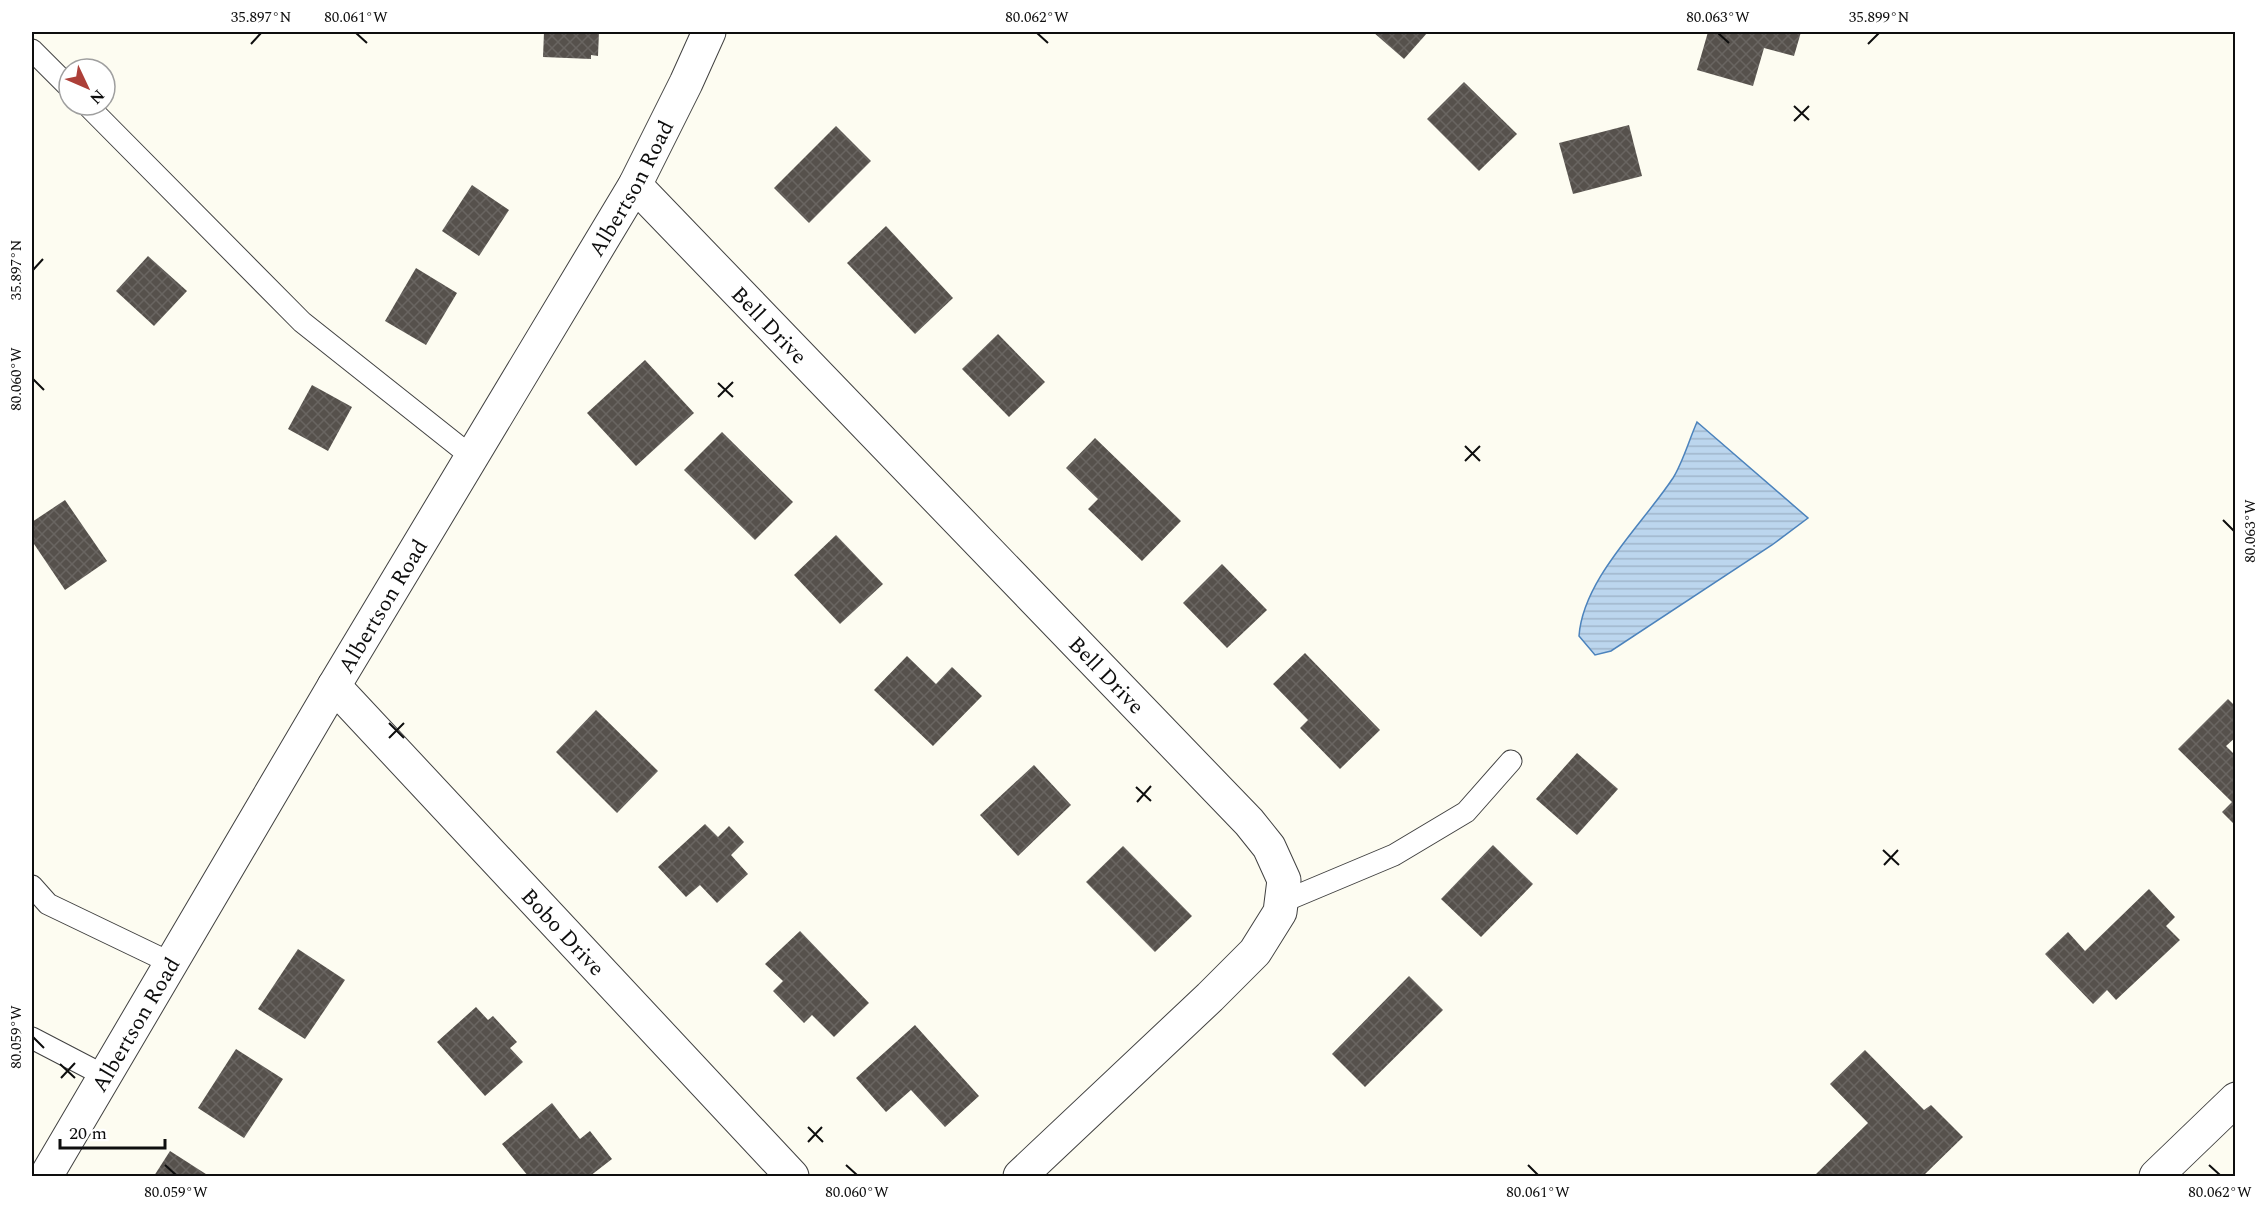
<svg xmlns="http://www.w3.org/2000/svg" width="2267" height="1208" font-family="Spectral,serif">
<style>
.water{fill:url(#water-rules);stroke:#4c83bc;stroke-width:1.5}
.building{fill:url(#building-cross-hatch)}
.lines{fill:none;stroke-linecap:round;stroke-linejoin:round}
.service-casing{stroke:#414141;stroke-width:23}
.minor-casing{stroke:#414141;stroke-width:35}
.service{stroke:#fff;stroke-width:21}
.minor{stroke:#fff;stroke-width:33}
.ticks{fill:none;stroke:#0e0e0e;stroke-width:2}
.labels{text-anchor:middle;stroke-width:6;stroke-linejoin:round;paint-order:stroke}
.street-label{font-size:22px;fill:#0e0e0e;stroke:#fff}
.neatline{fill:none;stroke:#0e0e0e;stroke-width:2}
.ticks-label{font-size:15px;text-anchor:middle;fill:#0e0e0e}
</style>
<defs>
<pattern id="water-rules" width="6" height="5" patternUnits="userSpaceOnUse" patternTransform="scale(1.5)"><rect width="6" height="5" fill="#bcd6ee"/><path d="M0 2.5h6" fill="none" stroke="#a0b6cb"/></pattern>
<pattern id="building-cross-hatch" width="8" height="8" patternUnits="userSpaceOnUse" patternTransform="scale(1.5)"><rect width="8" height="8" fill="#56514c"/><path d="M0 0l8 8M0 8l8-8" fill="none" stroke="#696561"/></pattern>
</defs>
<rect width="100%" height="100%" fill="#fdfcf1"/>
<path class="water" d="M1697,422L1808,518L1772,545L1611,651L1595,655L1579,636C1583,579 1642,525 1673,478C1683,462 1689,440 1697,422Z"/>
<g class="building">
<polygon points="544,32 599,32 598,56 591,55 591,59 543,57"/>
<polygon points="1373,32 1428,32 1404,59"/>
<polygon points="1708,32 1801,32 1794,56 1764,48 1753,86 1697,70"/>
<polygon points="1464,82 1517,134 1479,171 1427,119"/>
<polygon points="1629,125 1642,176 1573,194 1559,143"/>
<polygon points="836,126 871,161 809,223 774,188"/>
<polygon points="472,185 509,210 479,256 442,231"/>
<polygon points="886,226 953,298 915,334 847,263"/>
<polygon points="148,256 187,291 154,326 116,291"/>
<polygon points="416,268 457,293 426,345 385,321"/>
<polygon points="998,334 1045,382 1009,417 962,369"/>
<polygon points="645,360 694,413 636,466 587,413"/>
<polygon points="312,385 352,407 328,451 288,429"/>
<polygon points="722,432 793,502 755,540 684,470"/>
<polygon points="1095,438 1181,521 1142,561 1088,509 1098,499 1066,468"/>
<polygon points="65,500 107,561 65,590 32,541 32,522"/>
<polygon points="836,535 883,584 840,624 794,575"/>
<polygon points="1222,564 1267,610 1227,648 1183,603"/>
<polygon points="1305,653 1380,730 1340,769 1300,728 1308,720 1273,684"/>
<polygon points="907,656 936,684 952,667 982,696 933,746 874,690"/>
<polygon points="2228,699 2236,707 2236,737 2226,746 2236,756 2236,826 2222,812 2232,802 2178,749"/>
<polygon points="596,710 658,771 617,813 556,752"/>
<polygon points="1577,753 1618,789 1577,835 1536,799"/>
<polygon points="1034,765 1071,805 1018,856 980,815"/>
<polygon points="705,824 718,837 729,826 744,842 731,855 748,874 717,903 700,885 686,897 658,867"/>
<polygon points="1493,845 1533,884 1481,937 1441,899"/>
<polygon points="1123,846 1192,916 1155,952 1086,882"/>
<polygon points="2149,889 2175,917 2166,926 2180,940 2116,1000 2107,990 2093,1004 2045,954 2068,932 2085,951"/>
<polygon points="800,931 869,1003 834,1037 812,1015 804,1023 773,991 783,981 765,964"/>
<polygon points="298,949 345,980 305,1039 258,1009"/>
<polygon points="1409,976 1443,1010 1365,1087 1332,1054"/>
<polygon points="476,1007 488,1020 493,1016 517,1042 510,1048 523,1062 485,1096 437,1042"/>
<polygon points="915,1025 979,1096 945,1127 911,1090 886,1112 856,1078"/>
<polygon points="236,1049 283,1079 244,1138 198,1108"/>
<polygon points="1865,1050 1924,1110 1931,1105 1963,1137 1923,1176 1814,1176 1868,1123 1830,1084"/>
<polygon points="552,1103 580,1139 590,1131 612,1159 590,1176 528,1176 502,1144"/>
<polygon points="170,1151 209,1176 154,1176"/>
</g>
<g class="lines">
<g class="service-casing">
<g id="service">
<polyline points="32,50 69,87"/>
<polyline points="87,105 302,322 472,457"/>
<polyline points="32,886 48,904 171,963"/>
<polyline points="1282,902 1394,855 1466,812 1511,761"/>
<polyline points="32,1038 105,1076"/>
</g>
</g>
<g class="minor-casing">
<g id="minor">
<path id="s1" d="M635,185L1249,822L1269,847L1284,880L1280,912L1255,952L1210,997L1020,1176"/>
<path id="s2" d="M334,686L792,1176"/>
<path id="s3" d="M46,1176L334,686L635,185L686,83L709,32"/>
<polyline points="2156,1176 2236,1099"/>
</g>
</g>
<use href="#service" class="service"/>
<use href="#minor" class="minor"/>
</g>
<path class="ticks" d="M356,33L367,43M1037,33L1048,43M1718,33L1729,43M251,44L261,33M1868,44L1879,33M1794,106L1809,120M1794,121L1809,106M33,270L43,259M33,379L44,390M718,383L733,397M718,397L733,382M1465,446L1480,461M1465,461L1480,446M2223,520L2234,531M389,723L404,738M389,738L404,723M1136,787L1151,801M1137,802L1151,786M1883,850L1899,865M1884,865L1898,850M33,1037L44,1048M60,1064L75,1078M61,1078L75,1063M808,1127L823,1142M808,1142L822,1127M165,1165L176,1175M846,1165L857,1175M1528,1165L1538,1175M2209,1165L2220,1175"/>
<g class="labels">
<g class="street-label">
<text dy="8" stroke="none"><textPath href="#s3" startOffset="1148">Albertson Road</textPath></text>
<text dy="8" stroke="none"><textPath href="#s1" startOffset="194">Bell Drive</textPath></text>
<text dy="8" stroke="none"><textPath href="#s3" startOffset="662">Albertson Road</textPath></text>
<text dy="8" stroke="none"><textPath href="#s1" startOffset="680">Bell Drive</textPath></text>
<text dy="8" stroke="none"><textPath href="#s2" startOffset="336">Bobo Drive</textPath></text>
<text dy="8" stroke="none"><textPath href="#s3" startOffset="176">Albertson Road</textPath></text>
</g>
</g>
<rect width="2267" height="1208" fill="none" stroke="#ffffff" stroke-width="66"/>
<g transform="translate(87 87) rotate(134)"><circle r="28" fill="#ffffff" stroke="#9f9f9f" stroke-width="1.5"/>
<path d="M0-4.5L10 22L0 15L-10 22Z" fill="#ad3f38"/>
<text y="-9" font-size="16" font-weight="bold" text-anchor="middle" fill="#0e0e0e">N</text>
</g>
<path d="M60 1139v9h105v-9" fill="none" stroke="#0e0e0e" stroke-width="3"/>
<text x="69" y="1139" font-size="18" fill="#0e0e0e" stroke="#ffffff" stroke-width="4.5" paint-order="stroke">20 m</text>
<rect x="33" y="33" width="2201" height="1142" class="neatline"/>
<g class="ticks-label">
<text x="261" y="22">35.897°N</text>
<text x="356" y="22">80.061°W</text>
<text x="1037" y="22">80.062°W</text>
<text x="1718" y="22">80.063°W</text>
<text x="1879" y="22">35.899°N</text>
<text transform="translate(16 270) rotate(-90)" y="5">35.897°N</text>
<text transform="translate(16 379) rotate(-90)" y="5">80.060°W</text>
<text transform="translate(2250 531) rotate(-90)" y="5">80.063°W</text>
<text transform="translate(16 1037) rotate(-90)" y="5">80.059°W</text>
<text x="176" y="1197">80.059°W</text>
<text x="857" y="1197">80.060°W</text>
<text x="1538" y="1197">80.061°W</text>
<text x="2220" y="1197">80.062°W</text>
</g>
</svg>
